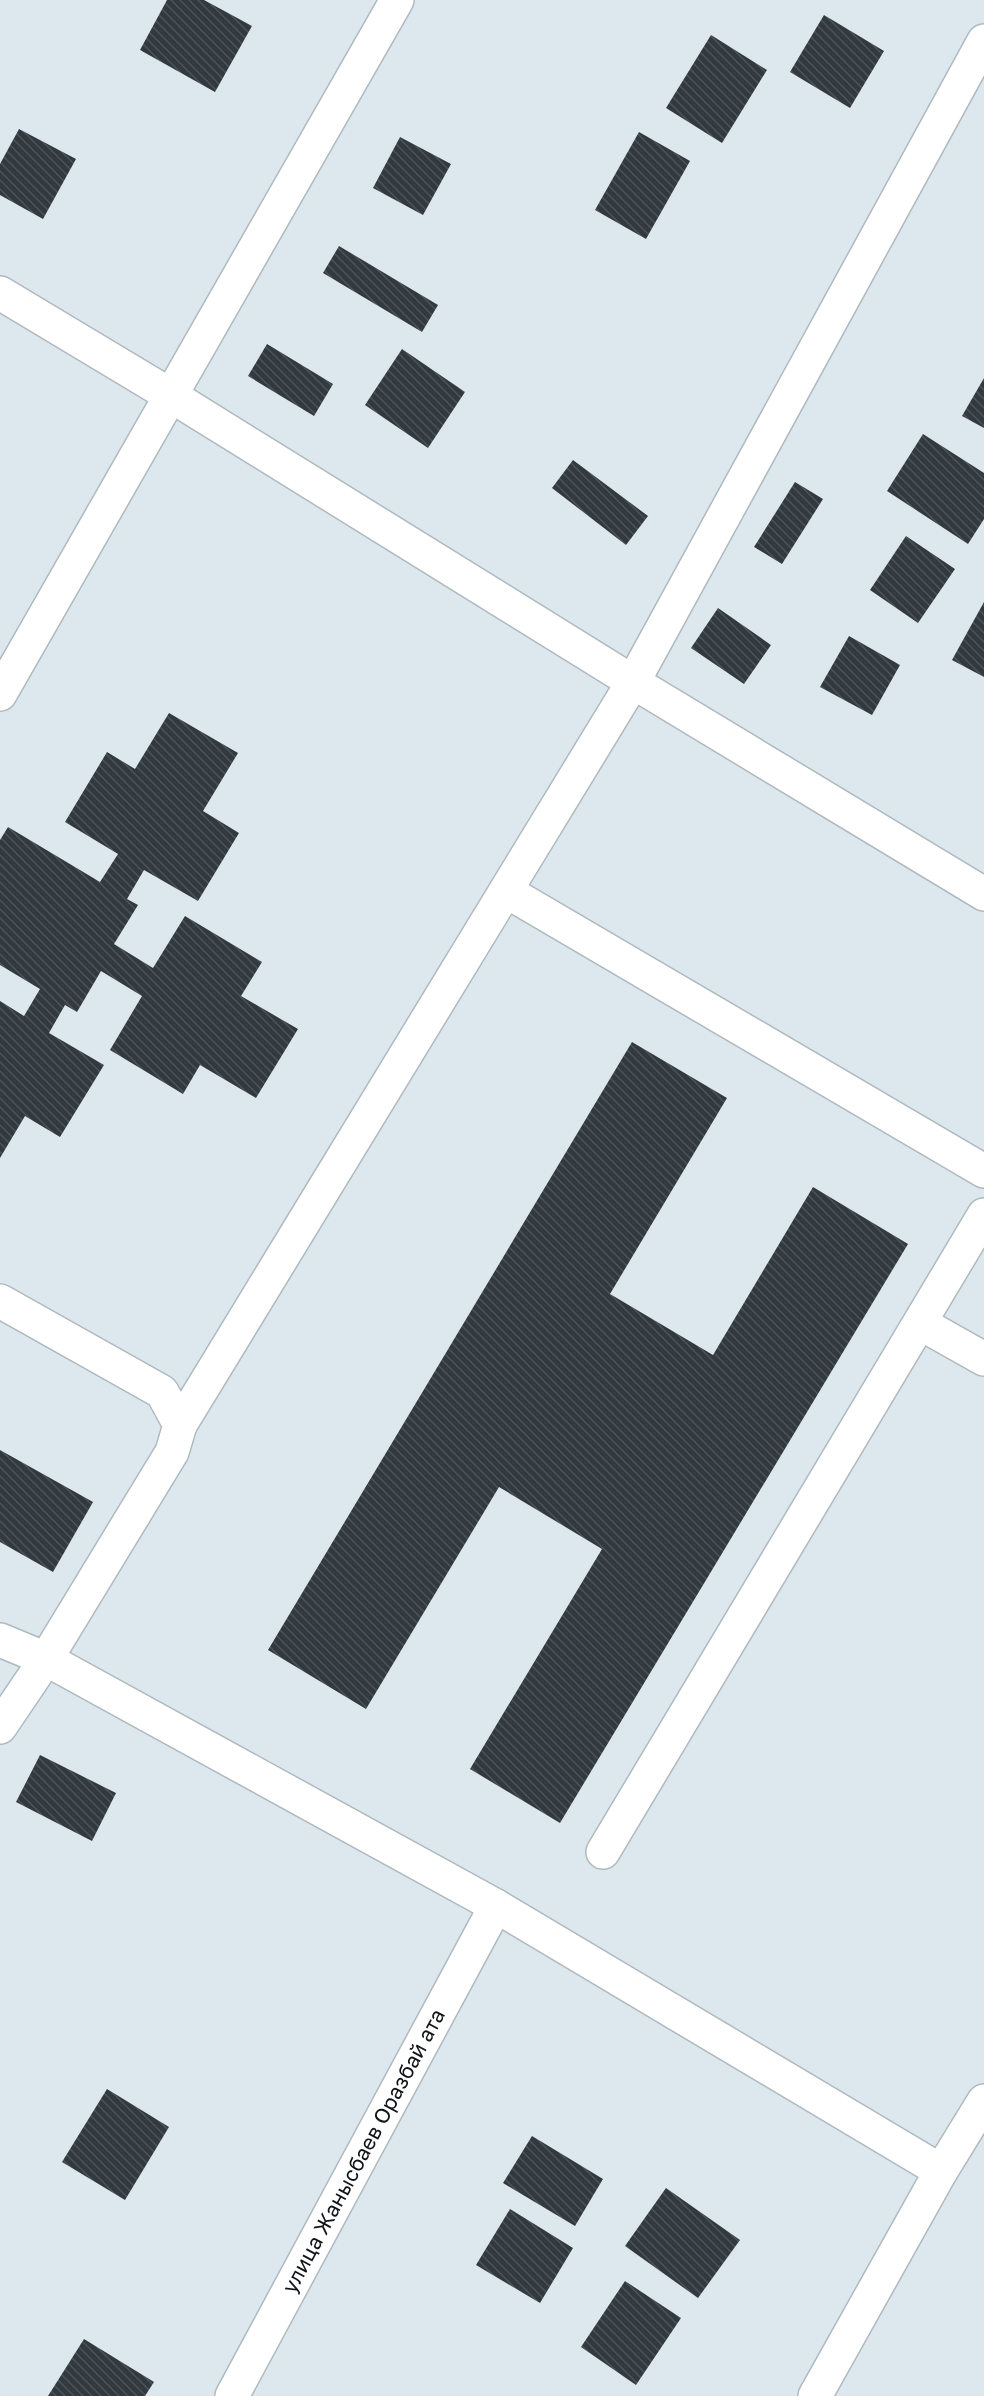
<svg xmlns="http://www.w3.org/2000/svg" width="984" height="2396" font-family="'Golos Text',sans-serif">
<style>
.building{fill:url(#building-back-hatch)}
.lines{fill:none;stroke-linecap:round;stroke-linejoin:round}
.minor-casing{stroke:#afb9bf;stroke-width:36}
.minor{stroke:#fff;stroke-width:33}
.labels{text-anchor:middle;stroke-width:6;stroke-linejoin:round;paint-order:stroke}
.street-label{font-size:21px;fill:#101416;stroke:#fff}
</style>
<defs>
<pattern id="building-back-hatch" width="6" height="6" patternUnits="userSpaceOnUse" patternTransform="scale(1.5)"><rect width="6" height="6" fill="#323a3f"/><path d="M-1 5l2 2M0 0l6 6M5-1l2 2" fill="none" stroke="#4d5357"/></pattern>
</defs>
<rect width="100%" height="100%" fill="#dde8ee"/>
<g class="building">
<polygon points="167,0 204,0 252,26 215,92 140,50"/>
<polygon points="824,15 884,51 850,108 790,72"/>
<polygon points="711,35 767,70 722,143 666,108"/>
<polygon points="19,129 76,159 43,219 0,195 0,164"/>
<polygon points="639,132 690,161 646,239 595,210"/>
<polygon points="400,137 451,164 423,215 373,188"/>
<polygon points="339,246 438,305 422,332 323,273"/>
<polygon points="267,344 333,384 314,416 248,376"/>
<polygon points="402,349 465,392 428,448 365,405"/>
<polygon points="984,378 984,428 962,416"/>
<polygon points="923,434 984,473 984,519 968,544 887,491"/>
<polygon points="573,460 648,516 626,545 552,488"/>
<polygon points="795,482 823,499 782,564 754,547"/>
<polygon points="906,536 955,569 918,623 870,590"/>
<polygon points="984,602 984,677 952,660"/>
<polygon points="718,608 771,645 744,684 691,648"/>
<polygon points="849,636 900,665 872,715 820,687"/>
<polygon points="169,713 238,753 203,811 239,833 198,901 144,870 127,899 138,905 114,944 153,968 185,916 262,962 241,996 298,1029 256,1098 200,1065 183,1094 110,1050 142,996 101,971 77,1012 65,1005 49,1033 104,1065 60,1137 25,1116 0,1158 0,1001 24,1016 40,989 0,965 0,840 8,827 100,882 118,854 65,822 107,752 135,769"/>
<polygon points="632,1042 727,1098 610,1294 713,1355 813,1187 908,1244 560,1823 470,1769 602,1549 499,1487 366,1709 268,1650"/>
<polygon points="0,1450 93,1502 53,1572 0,1542"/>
<polygon points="40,1755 116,1793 92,1841 16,1802"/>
<polygon points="107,2089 169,2127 125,2200 62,2162"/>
<polygon points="532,2136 603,2179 575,2226 503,2183"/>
<polygon points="666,2188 740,2240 698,2298 625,2246"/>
<polygon points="510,2209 573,2248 540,2303 476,2265"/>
<polygon points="625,2281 681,2318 636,2385 581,2347"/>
<polygon points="84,2339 154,2382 145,2396 48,2396"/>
</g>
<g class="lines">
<g class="minor-casing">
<g id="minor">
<polyline points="0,293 170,395 633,682 984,894"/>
<polyline points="0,694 397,0"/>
<polyline points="506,891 984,1171"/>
<polyline points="0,1301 162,1392 180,1425 172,1452 46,1659 0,1640"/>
<polyline points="920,1323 984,1359"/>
<polyline points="180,1425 633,682 984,41"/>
<polyline points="0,1727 46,1659 496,1906 941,2171"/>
<polyline points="603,1852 984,1215"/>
<path id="s1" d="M232,2396L496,1906"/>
<polyline points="815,2396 941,2171 984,2101"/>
</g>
</g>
<use href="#minor" class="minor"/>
</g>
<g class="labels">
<g class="street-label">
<text dy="7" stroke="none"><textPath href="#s1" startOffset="278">улица Жанысбаев Оразбай ата</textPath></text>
</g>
</g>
</svg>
